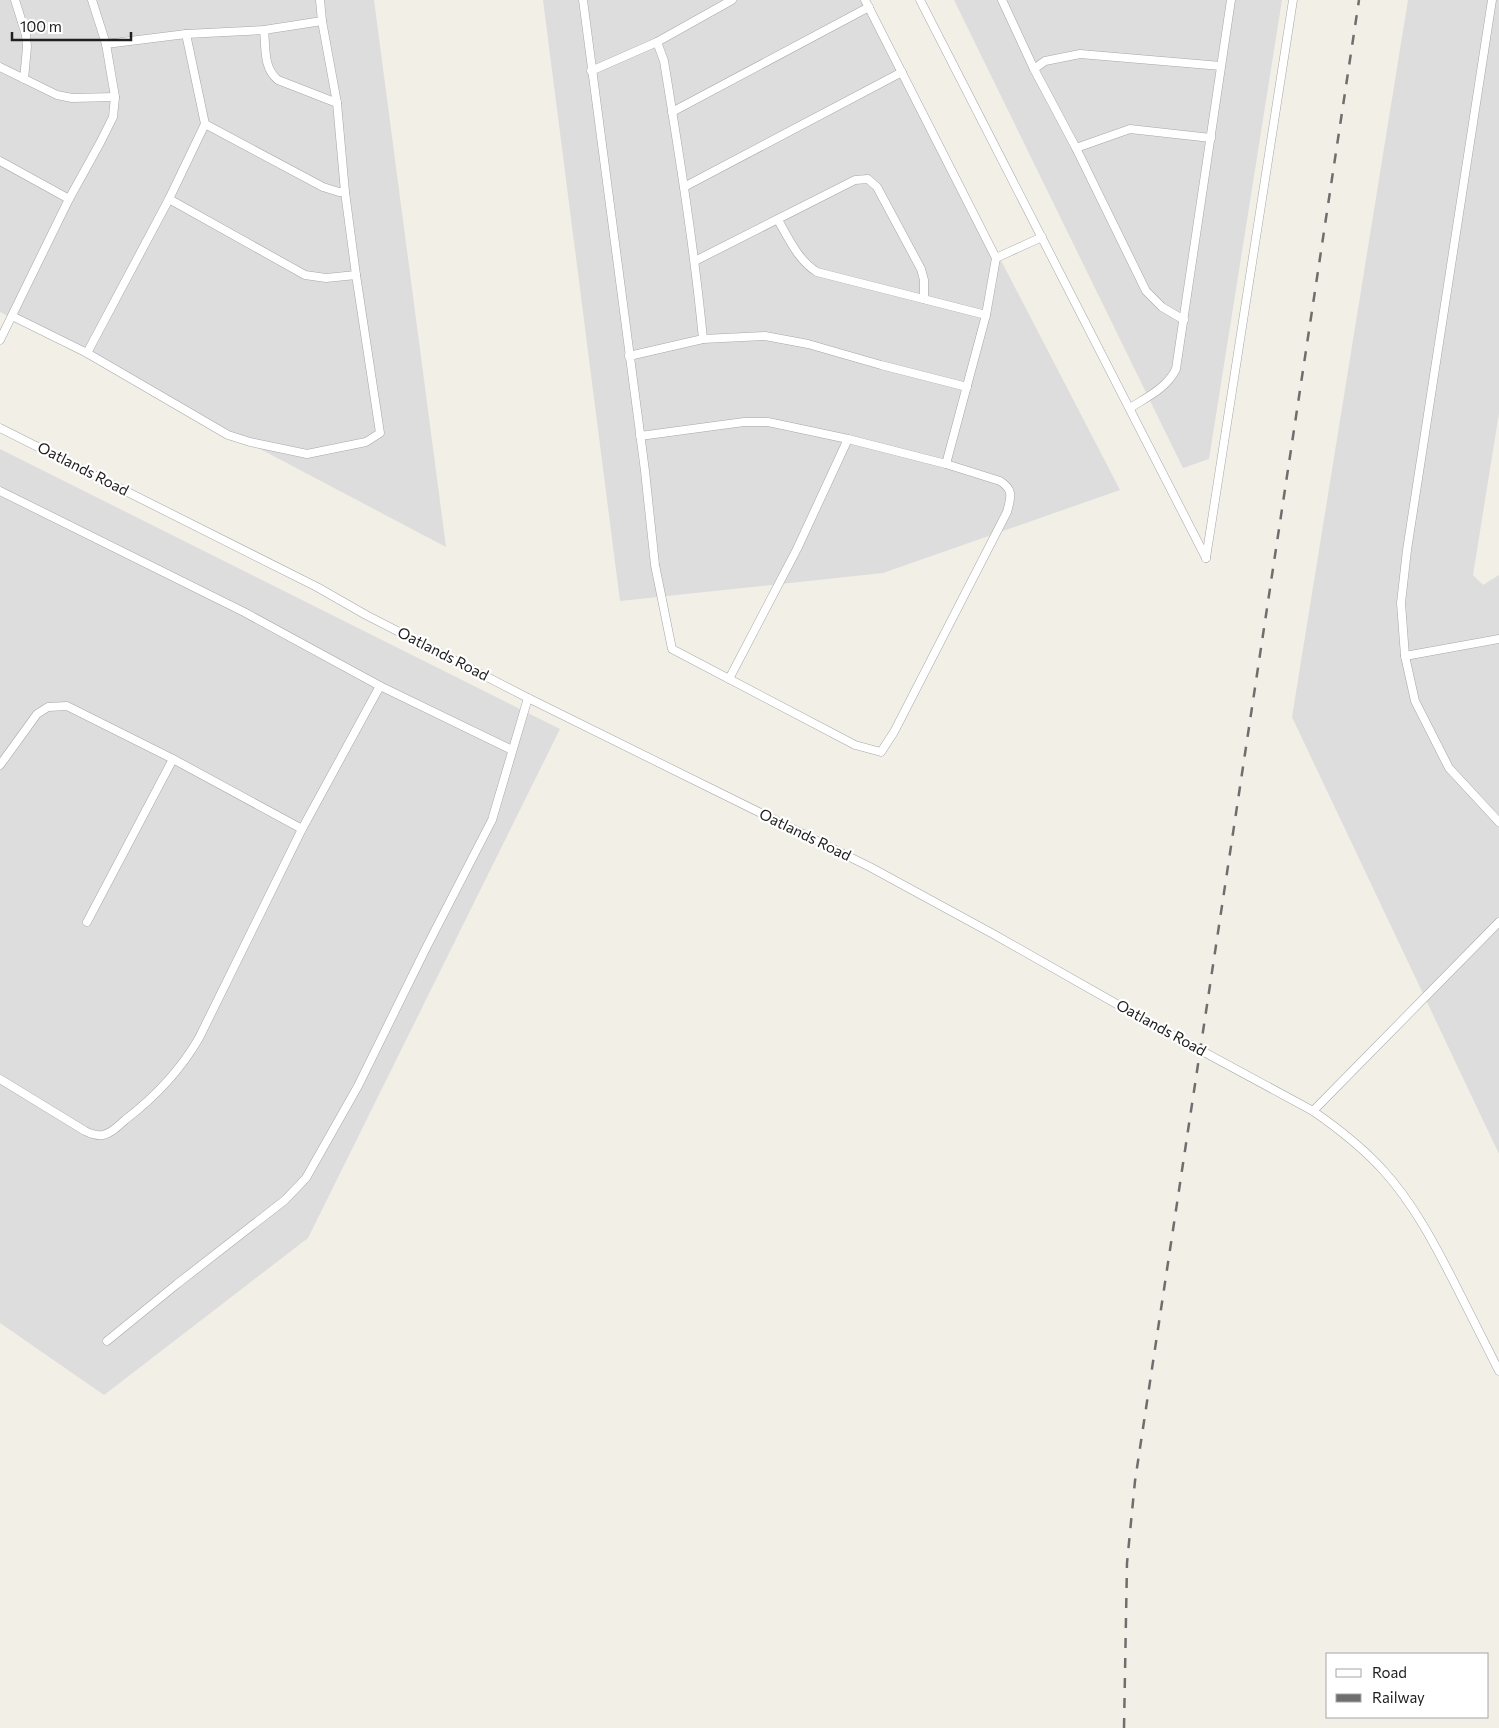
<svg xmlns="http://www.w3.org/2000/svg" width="1499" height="1728" font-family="Commissioner,sans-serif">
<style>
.residential{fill:#dedddd}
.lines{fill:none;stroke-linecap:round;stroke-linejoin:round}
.minor-casing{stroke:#a7a7a7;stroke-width:9}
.minor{stroke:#fff;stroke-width:8}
.rail{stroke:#6e6e6e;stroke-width:2.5;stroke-dasharray:10 10;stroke-linecap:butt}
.labels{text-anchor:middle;stroke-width:4.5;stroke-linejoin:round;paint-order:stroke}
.street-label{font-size:15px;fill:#202020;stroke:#fff}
</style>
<rect width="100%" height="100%" fill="#f1efe6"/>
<g class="residential">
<polygon points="0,0 374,0 446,547 0,312"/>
<polygon points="543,0 866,0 1120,490 883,573 620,601"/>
<polygon points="954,0 1282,0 1209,459 1183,468"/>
<polygon points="1408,0 1499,0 1499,413 1473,575 1483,585 1499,575 1499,1154 1292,717"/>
<polygon points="0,449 560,729 308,1238 104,1395 0,1323"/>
</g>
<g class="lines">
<g class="minor-casing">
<g id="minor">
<polyline points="15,0 26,35 27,47 24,79"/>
<path d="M583,0L645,471L655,565L672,649L855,745L881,752L894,732L1007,512C1011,497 1014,490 1000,481L946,464L848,439L768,422H744L640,436"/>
<polyline points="865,0 996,258 986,315 946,464"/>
<polyline points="920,0 1206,558"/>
<polyline points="1002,0 1034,69 1076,148 1146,291 1162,307 1184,320"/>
<polyline points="1492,0 1407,550 1401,603 1405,656 1415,701 1449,768 1499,822"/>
<path d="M264,30C266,48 263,68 278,80L337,103"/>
<polyline points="106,44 186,34 264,30 322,21"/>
<polyline points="0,67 57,95 72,98 115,97"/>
<polyline points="1034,69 1045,61 1080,54 1221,66"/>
<polyline points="591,71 657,42 732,0"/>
<polyline points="672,112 869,7"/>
<polyline points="205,124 323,187 339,192 345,192"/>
<polyline points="1076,148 1130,129 1211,138"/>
<polyline points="0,161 69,199"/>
<polyline points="684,187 902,72"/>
<polyline points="169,199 305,275 326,278 356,275"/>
<path d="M778,220C789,239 798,260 817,272L986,315"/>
<polyline points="996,258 1042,237"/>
<polyline points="695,261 855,180 868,179 877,187 921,269 924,280 924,299"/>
<polyline points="12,316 87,353 169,199 205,124 186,34"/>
<polyline points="703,339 765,336 808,344 881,365 967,387"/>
<polyline points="0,340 69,199 100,143 113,117 115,97 106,44 92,0"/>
<polyline points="87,353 228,435 250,442 307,454 366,442 380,433 356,275 345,192 337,103 322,21 320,0"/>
<path d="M629,356L703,339C694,246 679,153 664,61L657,42"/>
<path d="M1130,408C1147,397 1167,388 1176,369L1231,0"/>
<path d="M0,428L317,587L366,615L528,698L870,867L995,935L1143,1019L1313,1111C1339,1129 1362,1147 1383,1170C1413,1203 1434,1243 1454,1282C1469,1312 1484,1341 1499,1371"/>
<polyline points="0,491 244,612 380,686 512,750"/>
<polyline points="1206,558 1293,0"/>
<polyline points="1405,656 1499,639"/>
<polyline points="729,679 797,549 848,439"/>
<polyline points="0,765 37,714 48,707 67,706 173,759 302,829"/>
<polyline points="87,922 173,759"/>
<path d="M0,1079L85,1131C91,1134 96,1136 103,1135C112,1133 118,1126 125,1120C155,1097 180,1071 199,1038L302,829L380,686"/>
<polyline points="1313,1111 1499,922"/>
<polyline points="107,1341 177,1284 285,1200 306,1178 358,1086 426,948 492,820 528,698"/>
</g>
</g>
<use href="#minor" class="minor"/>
<polyline class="rail" points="1124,1728 1127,1563 1135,1481 1359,0"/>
</g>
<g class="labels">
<g class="street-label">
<text transform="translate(83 469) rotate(27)" y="5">Oatlands Road</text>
<text transform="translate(443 654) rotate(27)" y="5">Oatlands Road</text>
<text transform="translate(805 835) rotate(26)" y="5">Oatlands Road</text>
<text transform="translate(1161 1028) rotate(29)" y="5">Oatlands Road</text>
</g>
</g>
<rect x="1326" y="1653" width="162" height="65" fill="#ffffff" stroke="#a6a6a6"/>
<rect x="1336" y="1669" width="25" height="8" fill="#ffffff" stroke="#a6a6a6"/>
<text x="1372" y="1678" font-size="15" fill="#202020">Road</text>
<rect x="1336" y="1694" width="25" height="8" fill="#6e6e6e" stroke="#a6a6a6"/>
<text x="1372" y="1703" font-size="15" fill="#202020">Railway</text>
<path d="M12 32v8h119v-8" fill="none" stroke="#202020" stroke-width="2.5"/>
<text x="20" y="32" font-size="15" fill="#202020" stroke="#ffffff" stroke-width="4" paint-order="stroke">100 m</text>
</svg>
